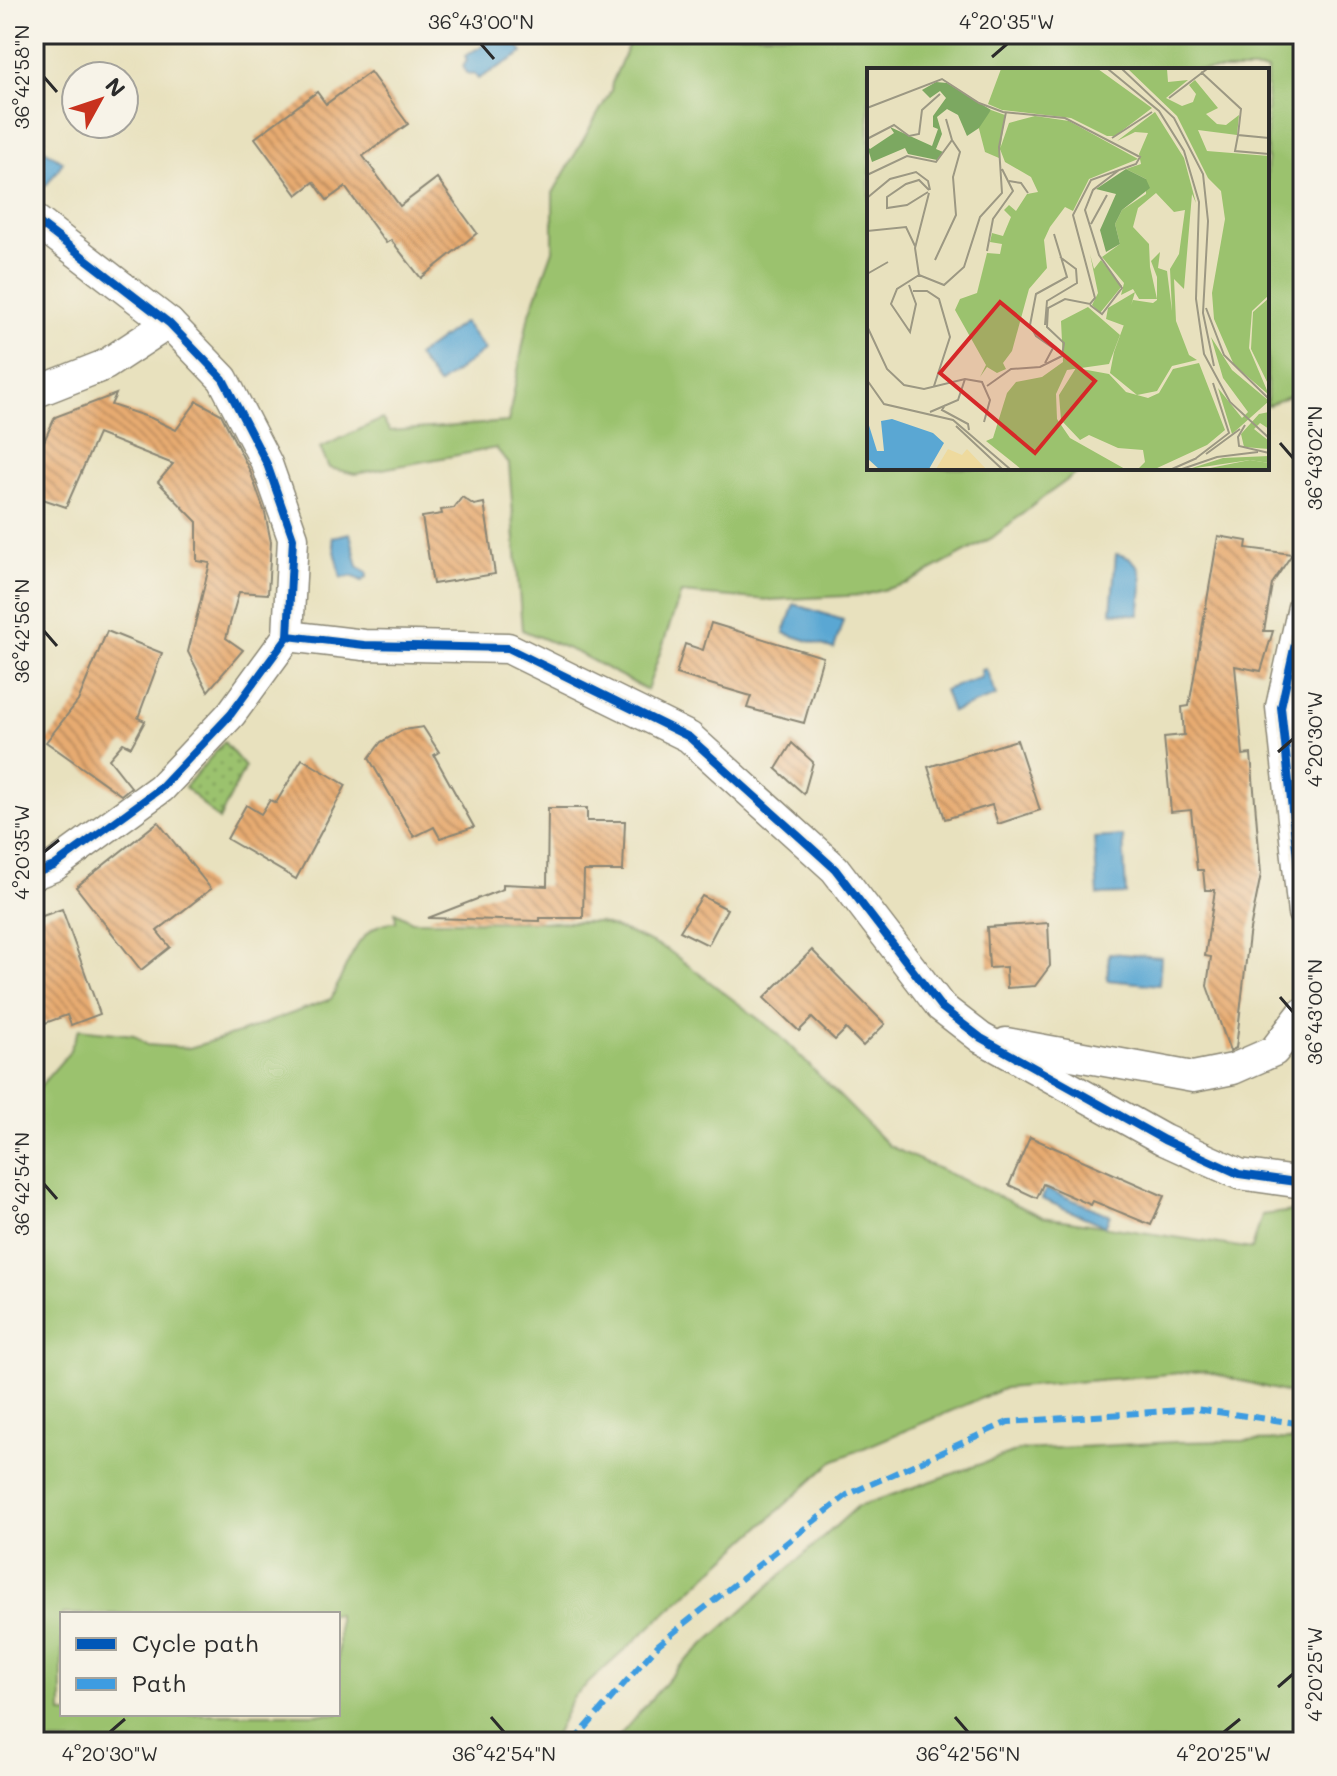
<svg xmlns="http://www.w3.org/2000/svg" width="1337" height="1776" font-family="Mali,sans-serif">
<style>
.grass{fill:#9bc26e;stroke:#63764c;stroke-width:2;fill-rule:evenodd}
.park{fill:url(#park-dots);stroke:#63764c;stroke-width:2}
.water{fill:#5aa7d3;stroke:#42697f;stroke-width:2}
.building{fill:url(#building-back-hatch)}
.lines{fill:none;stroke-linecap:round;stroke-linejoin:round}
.street-casing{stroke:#8a8674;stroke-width:33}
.street{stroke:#fff;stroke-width:30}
.quiet{stroke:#3d9ce1;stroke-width:6;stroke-dasharray:12 6;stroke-linecap:butt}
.cycleway-casing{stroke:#f7f3e8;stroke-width:13}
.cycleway{stroke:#0057b8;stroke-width:8}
.ticks{fill:none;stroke:#2b2b2b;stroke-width:3}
.inset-road{fill:none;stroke:#9c9883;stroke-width:2}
.view{fill:#d62828;fill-opacity:0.15;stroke:#d62828;stroke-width:4}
.inset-edge{fill:none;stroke:#2b2b2b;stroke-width:4}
.neatline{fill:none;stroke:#2b2b2b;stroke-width:3}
.ticks-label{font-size:20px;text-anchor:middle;fill:#2b2b2b}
</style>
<defs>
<pattern id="park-dots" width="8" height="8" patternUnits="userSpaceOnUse" patternTransform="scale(2)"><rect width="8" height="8" fill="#9bc26e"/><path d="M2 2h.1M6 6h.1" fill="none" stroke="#7f9e5b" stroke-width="1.8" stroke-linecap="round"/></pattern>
<pattern id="building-back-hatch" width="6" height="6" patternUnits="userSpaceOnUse" patternTransform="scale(2)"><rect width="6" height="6" fill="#e7ab71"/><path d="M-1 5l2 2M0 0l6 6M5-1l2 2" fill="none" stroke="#bb8b5d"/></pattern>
</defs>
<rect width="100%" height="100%" fill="#f7f3e8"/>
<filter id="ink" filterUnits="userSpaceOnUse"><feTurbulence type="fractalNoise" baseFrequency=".0125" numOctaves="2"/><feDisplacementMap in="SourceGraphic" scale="16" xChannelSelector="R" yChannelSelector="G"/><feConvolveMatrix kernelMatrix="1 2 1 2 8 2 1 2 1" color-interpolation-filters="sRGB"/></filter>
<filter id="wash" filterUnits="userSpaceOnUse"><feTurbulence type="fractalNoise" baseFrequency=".006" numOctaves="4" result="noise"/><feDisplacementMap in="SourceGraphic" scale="32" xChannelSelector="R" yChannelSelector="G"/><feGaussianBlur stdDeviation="1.8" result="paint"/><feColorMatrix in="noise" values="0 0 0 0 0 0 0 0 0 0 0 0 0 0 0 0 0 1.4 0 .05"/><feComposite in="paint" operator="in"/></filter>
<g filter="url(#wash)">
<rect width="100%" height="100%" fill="#e8e1be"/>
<g class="grass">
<polygon points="633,34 1303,34 1303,389 1267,406 1267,70 869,70 869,468 1084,468 1041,499 992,538 908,583 864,595 770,600 681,593 647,690 578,653 522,630 509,464 496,448 355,474 329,468 320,448 382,419 390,431 508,422 528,319 553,250 553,193 611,91 612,83"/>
<path d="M395,912L412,921L598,922L629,933L668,950L777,1033L889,1146L1043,1217L1252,1249L1262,1215L1303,1210V1397L1204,1371L1005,1388L833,1461L573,1697L552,1742H34V1093L68,1054L79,1029L134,1035L147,1045L189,1048L242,1032L331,999C346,970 358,921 396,922ZM62,1614H338V1714H62Z"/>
<polygon points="1303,1440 1303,1742 614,1742 678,1668 857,1507 1021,1450 1176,1442"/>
</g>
<polygon class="park" points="224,742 245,767 219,820 185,787"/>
<g class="water">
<polygon points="502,34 512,34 523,53 478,79 475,75 466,73 463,67 467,60 465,56"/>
<polygon points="34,143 63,162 46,186 34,178"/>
<polygon points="464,322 485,350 438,385 417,356"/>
<polygon points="350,533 358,567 367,572 367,577 362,581 352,576 341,578 332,537"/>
<path d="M1116,554C1150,559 1142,590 1139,615L1111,612Z"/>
<polygon points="794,604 843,620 834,649 784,633"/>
<polygon points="986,669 996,696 952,712 944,690 982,677 981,670"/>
<polygon points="1123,836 1126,894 1098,895 1094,838"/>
<polygon points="1109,953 1161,957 1159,985 1107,980"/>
<polygon points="1046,1189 1110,1215 1105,1226 1042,1199"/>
</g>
<g id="blocks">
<g class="building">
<polygon points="370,72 408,124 363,156 400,206 437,178 477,233 421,278 391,240 386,243 345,187 327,200 314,182 297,195 255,138 317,92 326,104"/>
<polygon points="116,394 111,405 151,418 176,430 197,401 221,414 250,471 265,513 271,542 268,594 239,592 226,638 243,650 208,691 188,652 210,563 197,561 197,522 158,482 173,464 98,434 66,507 34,496 34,463 55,417"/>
<polygon points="462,497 474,505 484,503 495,574 433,584 422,517 442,514 441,510 454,508"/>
<polygon points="1218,536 1247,541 1246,548 1292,554 1272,584 1264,631 1273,631 1261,671 1235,666 1243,755 1251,754 1261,874 1249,935 1236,1048 1230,1051 1207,986 1211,957 1205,956 1215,890 1205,890 1203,870 1197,870 1191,810 1171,812 1164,737 1184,735 1182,707 1189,706"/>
<polygon points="711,623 823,657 804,723 747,708 751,696 676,674 685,644 703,650"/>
<polygon points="107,631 162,653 138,718 145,721 131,747 123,743 109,759 131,787 121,795 46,742 78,701"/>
<polygon points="423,727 439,752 434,755 474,827 440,838 434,827 414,837 369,758 381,742 403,730"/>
<polygon points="1017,740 1040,810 998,824 992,805 945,819 928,767"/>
<polygon points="792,743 813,762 804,794 776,769"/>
<polygon points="302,759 346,785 296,879 227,839 246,805 261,814 270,800 276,803"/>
<polygon points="548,808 587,808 587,821 625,821 623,871 584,871 583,918 540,918 540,921 428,918 503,889 503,884 547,886"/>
<polygon points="158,822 211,889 157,931 170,947 141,970 76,887"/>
<polygon points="702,896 727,909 708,945 680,931"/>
<polygon points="62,909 100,1014 71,1025 67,1015 34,1027 34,919"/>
<polygon points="1048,923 1050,966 1035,986 1007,988 1006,967 989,968 987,927"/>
<polygon points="812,950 885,1024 863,1046 846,1029 835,1040 812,1018 799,1031 764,998"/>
<polygon points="1030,1137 1164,1196 1151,1225 1093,1201 1091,1205 1043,1184 1037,1198 1009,1185"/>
</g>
</g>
</g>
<g filter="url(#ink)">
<use href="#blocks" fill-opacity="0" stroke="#8a8674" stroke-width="2"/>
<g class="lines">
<g class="street-casing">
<g id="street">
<polyline points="34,219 169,323 223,379 267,464 293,538 288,636 231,714 161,788 54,866 34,874"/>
<polyline points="34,393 105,365 169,323"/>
<polyline points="1303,607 1281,707 1303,913"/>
<polyline points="288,636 364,645 508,648 689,737 835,869 941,1007 981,1038 1164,1140 1239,1174 1303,1183"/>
<polyline points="1006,1043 1193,1077 1233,1069 1274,1051 1303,1013"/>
</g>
</g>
<use href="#street" class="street"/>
<polyline class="quiet" points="573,1742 659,1644 847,1495 1008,1422 1196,1409 1303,1424"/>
<g class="cycleway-casing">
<g id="cycleway">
<polyline points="34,219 169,323 223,379 267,464 293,538 288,636 231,714 161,788 54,866 34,874"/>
<polyline points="1303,607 1281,707 1303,913"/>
<polyline points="288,636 364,645 508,648 689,737 835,869 941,1007 981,1038 1164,1140 1239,1174 1303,1183"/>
</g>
</g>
<use href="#cycleway" class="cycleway"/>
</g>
</g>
<path class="ticks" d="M481,44L494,59M992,57L1007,44M44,77L57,92M1280,443L1293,458M44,631L57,646M1278,752L1293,739M44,852L59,840M1280,997L1293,1012M44,1184L57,1199M1278,1687L1293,1674M491,1717L504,1732M955,1717L968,1732M110,1732L125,1719M1224,1732L1240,1719"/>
<g transform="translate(867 68)">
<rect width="402" height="402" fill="#e8e1be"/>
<path d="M134,1H231L285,40L248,68H240L204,50L135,42L121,36ZM261,1H300L301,14L321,12L299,30L315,38L326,34L329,26L322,17L328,12L351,40L339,46L350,56L359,57L372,47L370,67L331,62L340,83L402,88V227L385,243L382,280L402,327L367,297L347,251L345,225L358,151L354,123L341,110L310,48ZM124,42L138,47L132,90L118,84L111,57ZM288,44L317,90L329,135L325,126L317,221L307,211L309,253L322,287L330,292L305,298L290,323L270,327L243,305L247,284L266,232L286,235L290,232V209L284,193L293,184L291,200L300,203L305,243L303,201L312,186L318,142L307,144L289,125L271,140L266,159L282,176L283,199L290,231H272L266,221L254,227L257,215L235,189L253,176L248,156L255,142L279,126V111L259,101L274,96L272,86L281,65L268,64L250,73ZM168,48L202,53L271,91L222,111L206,143L198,139L183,159L177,172L180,200L162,221L145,283L136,295L139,301L130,305L120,299L113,309L119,297L88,242L93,231L110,225L120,185L133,186L135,176L123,174L125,165L136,168L144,149L137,142L142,137L149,143L160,126L171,124L164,109L138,94L133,81L142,55ZM223,186L227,201L234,192L255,218L233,245L225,237L231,225ZM268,224L258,258L239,251L241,240ZM402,230V318L384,281L386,244ZM221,239L253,267L242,296L200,302L189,326L190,351L203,370L258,401H154L119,373L126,370L140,325L149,314L175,309L196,294L194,253ZM344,269L365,302L402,333L365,366L351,320L375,350L381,344L356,310ZM332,295L358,362L340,377L288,401H271L278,394L276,382L251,380L222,367L213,372L194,352L192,327L209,300L242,306L259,324L281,330L292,325L306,301ZM402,344V361L393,355L387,361L402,373V381L377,379L374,366L392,346ZM402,388V395L383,392L322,401L356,390Z" fill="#9bc26e"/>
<path d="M69,14L80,15L124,42L112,60L100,68L91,47L80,41L70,49L75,66L69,81L76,84L70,92L41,86L38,80L5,94L0,78L3,81L27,65L23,59L65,78L71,61L66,59V48L79,30L73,23L63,30L55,22ZM259,101L279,111L283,120L255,142L248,156L253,176L239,184L233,162L249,126L229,121Z" fill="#7ca861"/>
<path d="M81,381L95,387L100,381L119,401H69Z" fill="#eeda9e"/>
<path d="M383,392L402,395V401H338Z" fill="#9bc26e"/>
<path d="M0,351L10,383H17L14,353L25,351L66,365L77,375L62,401H12L0,390Z" fill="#5aa7d3"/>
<path class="inset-road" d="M241,1L292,43L317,83L332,134L329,231L337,286L363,334L402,370M255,1L307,50L336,106L341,153L336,245L347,298M334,4L374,41L371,67L402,70M302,30L340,1M0,40L75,11L112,35L136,44L198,50L273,89L269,96L224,112L206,147L228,230L223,236L198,231L181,240L180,259L197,275L195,288L173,299L144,301L120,318M371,67L368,83L402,86M245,70L285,44M0,71L27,57L42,68L52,66L55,42L73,26M0,107L40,88L69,94L85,72L79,51M142,113L154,115L161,125M61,124L40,137L20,140V129L39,116L52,112L62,122M62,125L48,180L52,207L77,217L97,199L113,149L135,125L132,79L139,44M0,130L23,111L49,104L61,113L63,122M224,156L240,127M0,163L39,159L48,178M120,183L126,151L146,123L135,101M68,192L89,147L86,109L93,84L85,72M0,206L21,194M42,217L49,236L43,264L24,236L30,221L52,207M46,223H60L72,231L83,269L67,318M223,237L235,246L255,220L232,187L218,142L226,122L252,102M339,240L357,287L402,331M178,257L180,233L210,215L209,201L193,189M0,258L20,301L37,317L57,321L98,311L115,314L123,332L117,354M178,295L186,280L169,268L163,257L169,226L200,209L187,166M0,312L17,336L86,352L143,401M78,337L75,342L101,356L102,362M63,344L91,332L98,311M378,357L371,369L372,378L402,385M89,358L135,401M339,386L373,361M328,391L362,365L346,315M305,401L330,390M315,401L350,389L391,384"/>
<path class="view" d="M133,234L228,313L168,385L73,305Z"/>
<rect width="402" height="402" class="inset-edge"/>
</g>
<rect width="1337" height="1776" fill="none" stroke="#f7f3e8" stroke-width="88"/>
<rect x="60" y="1612" width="280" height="104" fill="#f7f3e8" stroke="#a5a39c" stroke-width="2"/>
<rect x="76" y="1638" width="40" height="12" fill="#0057b8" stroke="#a5a39c" stroke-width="2"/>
<text x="132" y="1652" font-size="24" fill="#2b2b2b">Cycle path</text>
<rect x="76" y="1678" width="40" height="12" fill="#3d9ce1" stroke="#a5a39c" stroke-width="2"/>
<text x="132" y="1692" font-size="24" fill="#2b2b2b">Path</text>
<g transform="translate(100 100) rotate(50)"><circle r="38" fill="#f7f3e8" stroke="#a5a39c" stroke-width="2"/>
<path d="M0-6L14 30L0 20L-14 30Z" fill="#c8321e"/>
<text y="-12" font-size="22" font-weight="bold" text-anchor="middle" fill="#2b2b2b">N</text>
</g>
<rect x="44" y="44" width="1249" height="1688" class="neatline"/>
<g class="ticks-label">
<text x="481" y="29">36°43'00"N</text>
<text x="1007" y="29">4°20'35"W</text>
<text transform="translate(22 77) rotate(-90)" y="7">36°42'58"N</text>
<text transform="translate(1315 458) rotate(-90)" y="7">36°43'02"N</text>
<text transform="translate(22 631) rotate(-90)" y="7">36°42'56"N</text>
<text transform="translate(1315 739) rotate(-90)" y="7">4°20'30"W</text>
<text transform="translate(22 852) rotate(-90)" y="7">4°20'35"W</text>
<text transform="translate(1315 1012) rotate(-90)" y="7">36°43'00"N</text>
<text transform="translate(22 1184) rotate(-90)" y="7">36°42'54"N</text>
<text transform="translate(1315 1674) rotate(-90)" y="7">4°20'25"W</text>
<text x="110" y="1761">4°20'30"W</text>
<text x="504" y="1761">36°42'54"N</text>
<text x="968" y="1761">36°42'56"N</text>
<text x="1224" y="1761">4°20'25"W</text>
</g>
</svg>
